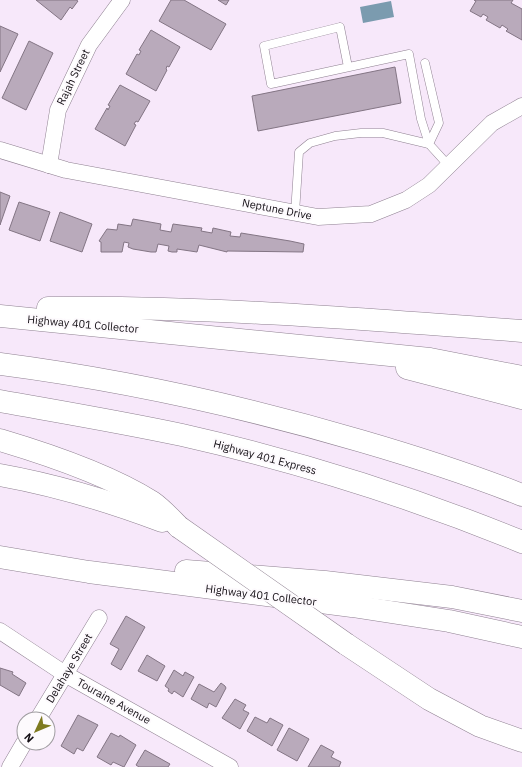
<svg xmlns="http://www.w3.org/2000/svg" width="522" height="767" font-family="'IBM Plex Sans',sans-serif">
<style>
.water{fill:#7b9baf}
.building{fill:#b9aabb;stroke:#837584}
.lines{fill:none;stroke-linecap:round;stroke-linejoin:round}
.service-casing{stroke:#8f8191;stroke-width:9}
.minor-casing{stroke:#8f8191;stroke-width:17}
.motorway-casing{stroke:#8f8191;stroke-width:23}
.service{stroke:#fff;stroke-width:8}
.minor{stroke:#fff;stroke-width:16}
.motorway{stroke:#fff;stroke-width:22}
.motorway-bridge-casing{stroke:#8f8191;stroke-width:23;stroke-linecap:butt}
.motorway-bridge{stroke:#fff;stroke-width:22}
.labels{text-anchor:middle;stroke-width:4;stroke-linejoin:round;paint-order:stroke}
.street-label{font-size:11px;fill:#130e14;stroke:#fdfafd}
</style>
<rect width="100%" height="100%" fill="#f7e8fa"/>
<polygon class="water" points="391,1 394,17 363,23 360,7"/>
<g class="building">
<polygon points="36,0 76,0 78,1 72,9 70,7 61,20"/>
<polygon points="171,0 184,0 226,24 211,50 159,21"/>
<polygon points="218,0 229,0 226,5"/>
<polygon points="474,0 513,0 511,3 522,9 522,40 506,31 508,29 502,25 500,28 486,20 488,17 483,14 481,17 470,11 476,1"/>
<polygon points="0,26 18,34 0,72"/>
<polygon points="151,30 180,47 169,67 167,66 166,69 167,70 156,91 126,74 137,54 139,55 141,51 139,50"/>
<polygon points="29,41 53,53 26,110 2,98"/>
<polygon points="395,67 401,103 258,131 252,96"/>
<polygon points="120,85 150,101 138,122 136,121 134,124 136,125 125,146 95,129 107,108 108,110 110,106 108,105"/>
<polygon points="0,192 10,196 0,225"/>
<polygon points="19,202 50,212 40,241 9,230"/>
<polygon points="60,212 92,224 82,252 50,241"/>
<polygon points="133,219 161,224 160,230 171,232 173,224 202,228 201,231 212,233 213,228 231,232 230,236 240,237 241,233 290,241 304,244 303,252 227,251 227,252 199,245 197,252 177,249 177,252 172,252 168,251 169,246 158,244 156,252 151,252 133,249 128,247 129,243 124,242 122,252 101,252 101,242 99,241 107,229 117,230 118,224 131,226"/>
<polygon points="126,616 145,627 121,670 111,664 119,649 110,644"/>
<polygon points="147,655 165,666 157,681 138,671"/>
<polygon points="0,668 13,672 12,674 26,683 19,696 0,685"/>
<polygon points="174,670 183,676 185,672 194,677 183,697 174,691 172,694 168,691 169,689 165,686"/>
<polygon points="221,683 225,686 226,688 216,707 209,703 207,708 191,699 199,684 214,692"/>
<polygon points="235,699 246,705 243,710 249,713 240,729 222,718"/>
<polygon points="78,715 98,725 83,751 77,748 74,754 61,746"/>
<polygon points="255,717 267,723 270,718 283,725 272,746 247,731"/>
<polygon points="289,728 309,739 297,761 277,750"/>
<polygon points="111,733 119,737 120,735 136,745 124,767 113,762 111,765 97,757"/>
<polygon points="321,745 334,752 331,757 341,762 339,767 308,767"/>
<polygon points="145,750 170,764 168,767 139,767 136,765"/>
</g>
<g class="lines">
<g class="service-casing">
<g id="service">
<polyline points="425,63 439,123 429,144 449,166"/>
<polyline points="348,67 340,27 264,46 271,84 409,54 421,119 429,144"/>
<polyline points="295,213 299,152 310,143 335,136 361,133 383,133 429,144"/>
</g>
</g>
<g class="minor-casing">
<g id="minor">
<polyline points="0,150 66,170 318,217 371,214 406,200 429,185 492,123 522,106"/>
<polyline points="49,165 58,110 89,45 122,0"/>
<polyline points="0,631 65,674 230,767"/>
<polyline points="38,719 99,618"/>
<polyline points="10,767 24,743"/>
</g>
</g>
<g class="motorway-casing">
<g id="motorway">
<path d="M48,308C207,306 364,319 522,331"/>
<polyline points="0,316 430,359 522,377"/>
<path d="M0,364C123,380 242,406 361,441C416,457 469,474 522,495"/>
<polyline points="407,368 522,398"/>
<path d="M0,401C61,412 121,422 182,435C297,461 412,497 522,542"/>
<path d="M0,440C47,454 111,476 152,502C162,509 171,519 179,527"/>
<path d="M0,475C56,485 109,501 162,521"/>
<polyline points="0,557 89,572 352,606 449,621 522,637"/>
<polyline points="186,571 325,582 452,597 522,611"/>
<polyline points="346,644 429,699 480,726 522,741"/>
</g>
</g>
<use href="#service" class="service"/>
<use href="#minor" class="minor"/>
<use href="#motorway" class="motorway"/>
<g class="motorway-bridge-casing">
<polyline id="motorway-bridge" points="179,527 346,644"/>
</g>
<use href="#motorway-bridge" class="motorway-bridge"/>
</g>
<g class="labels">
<g class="street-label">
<text transform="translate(73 77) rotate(-64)" y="4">Rajah Street</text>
<text transform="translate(277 209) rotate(11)" y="4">Neptune Drive</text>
<text transform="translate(83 324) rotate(5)" y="4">Highway 401 Collector</text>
<text transform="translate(265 457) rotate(15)" y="4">Highway 401 Express</text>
<text transform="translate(261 595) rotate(7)" y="4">Highway 401 Collector</text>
<text transform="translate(69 668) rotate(-59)" y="4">Delahaye Street</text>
<text transform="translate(114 701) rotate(29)" y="4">Touraine Avenue</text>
</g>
</g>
<g transform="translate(36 731) rotate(226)"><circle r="19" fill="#fdfafd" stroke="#9f9ca0"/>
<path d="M0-3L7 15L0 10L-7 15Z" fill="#7e7a20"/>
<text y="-6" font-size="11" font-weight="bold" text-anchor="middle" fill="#130e14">N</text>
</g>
</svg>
